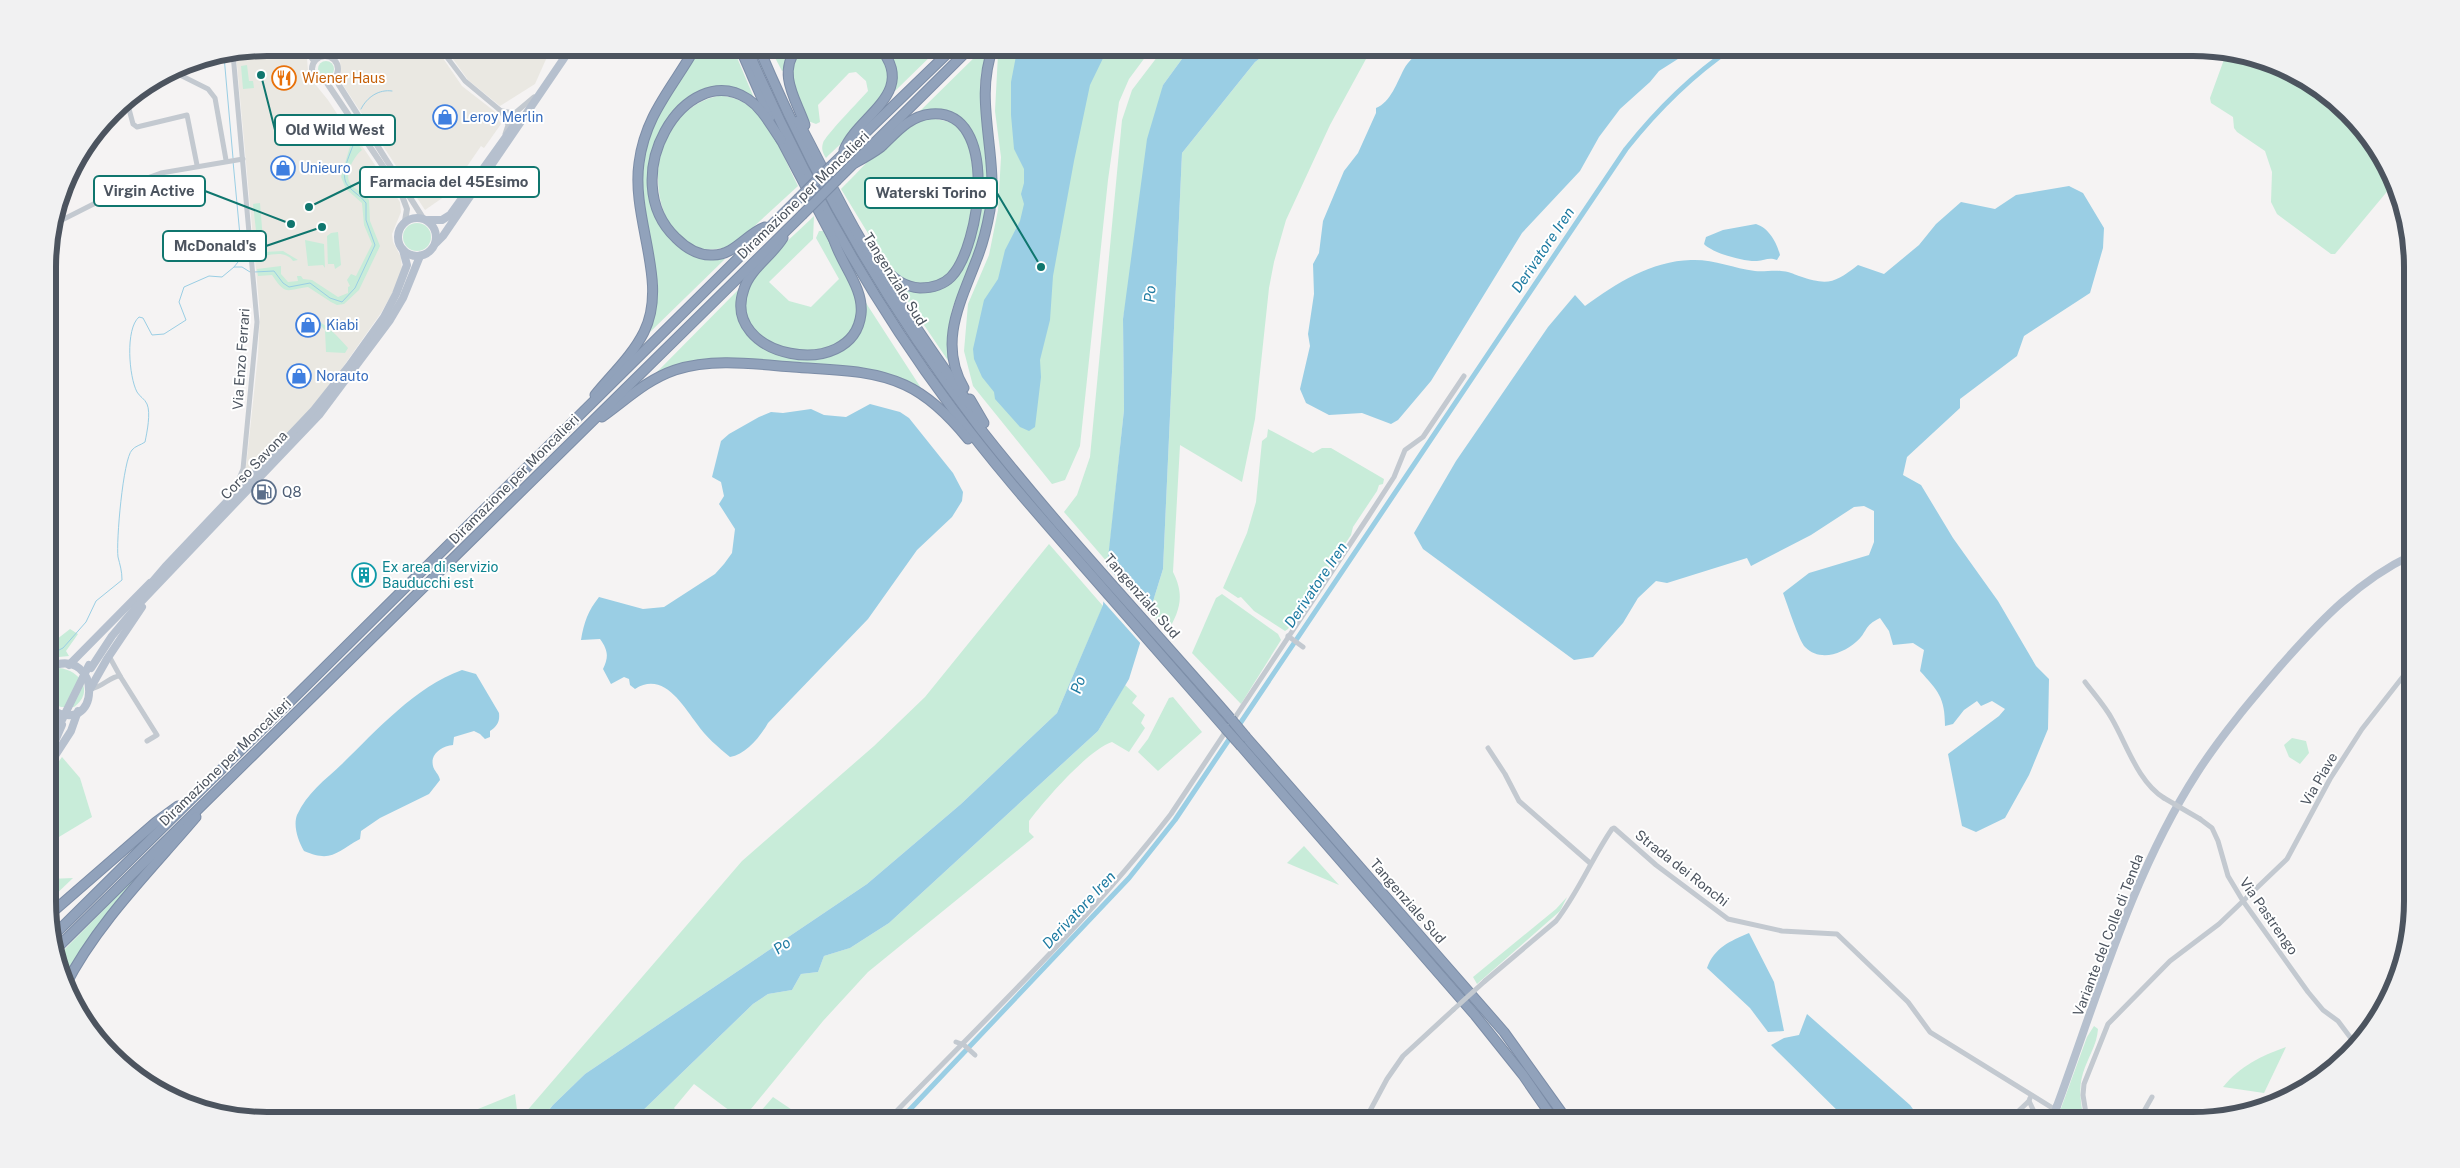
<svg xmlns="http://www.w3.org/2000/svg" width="2460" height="1168" font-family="'Public Sans',sans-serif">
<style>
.commercial{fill:#eae8e2}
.green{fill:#c8ecd9}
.water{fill:#9acee4}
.pier{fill:#f5f3f3}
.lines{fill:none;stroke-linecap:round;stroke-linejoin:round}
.stream{stroke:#9acee4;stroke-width:1}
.canal{stroke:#9acee4;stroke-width:5}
.motorway-casing{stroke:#7c8da7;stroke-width:11}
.minor{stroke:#c3c9d0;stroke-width:5}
.tertiary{stroke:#c3c9d0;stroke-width:6}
.primary{stroke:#b6c0ce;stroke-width:8}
.motorway{stroke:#91a2bb;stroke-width:9}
.motorway-bridge-casing{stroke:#7c8da7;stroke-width:11;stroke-linecap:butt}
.minor-bridge{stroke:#c3c9d0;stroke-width:5}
.primary-bridge{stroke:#b6c0ce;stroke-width:8}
.motorway-bridge{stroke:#91a2bb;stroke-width:9}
.labels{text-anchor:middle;stroke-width:4;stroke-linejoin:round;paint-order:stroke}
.food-label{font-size:14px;fill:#c56008;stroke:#fff;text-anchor:start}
.shop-label{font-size:14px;fill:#366cbe;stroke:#fff;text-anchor:start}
.street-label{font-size:14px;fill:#4c545f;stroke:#fff}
.service-label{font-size:14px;fill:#4e5e75;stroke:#fff;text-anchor:start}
.culture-label{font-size:14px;fill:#0d838f;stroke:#fff;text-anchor:start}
.water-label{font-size:15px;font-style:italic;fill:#1d7aa1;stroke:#fff}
.rim{fill:none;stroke:#4c545f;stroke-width:6}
.leader{fill:none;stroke:#0f766e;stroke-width:2}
.callout-dot{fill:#0f766e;stroke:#fff;stroke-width:2}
.callout{fill:#fff;stroke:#0f766e;stroke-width:2}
.callout-label{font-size:15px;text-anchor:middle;font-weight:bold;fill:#4c545f}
</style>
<rect width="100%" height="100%" fill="#f5f3f3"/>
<g class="commercial">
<polygon points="267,48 301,48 307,58 308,71 311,79 328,100 351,135 354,134 400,202 401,212 392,234 393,242 401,257 402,271 393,292 381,313 326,391 293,428 245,477 258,355 260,314 236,54"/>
<polygon points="357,48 436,48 462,86 494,111 501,124 484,148 481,146 448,194 425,210 341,82 340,59"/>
<polygon points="445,48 551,48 535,84 500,106 468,80"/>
</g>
<g class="green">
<polygon points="700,48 733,48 754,98 730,88 714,89 662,130 650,160 648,181 660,222 665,231 680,247 725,259 648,334 656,306 658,285 641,192 644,152 653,124 670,93"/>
<polygon points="770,48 791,48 784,63 784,70 782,71"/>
<path d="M803,48H874C916,86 852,132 826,158C823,153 821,149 823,143C825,136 860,100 868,91L866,81L856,72L849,73L818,105L820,122L816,124L808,121C797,99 782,68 803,48Z"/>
<polygon points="885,48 939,48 895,91 893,61"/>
<path d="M984,48H989L981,74L980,88L988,181L987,206L978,245L952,309L948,337L949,362L899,288L917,293L941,289L947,285L967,256L979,151C975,131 961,112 939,110C932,110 925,113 919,112Z"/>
<polygon points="1002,48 1152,48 1129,79 1119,102 1108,180 1080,446 1065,480 1052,484 973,386 964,351 968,304 989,255 998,210 1001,157 995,111 998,54"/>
<polygon points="1164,48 1190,48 1163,85 1123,319 1124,410 1108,563 1064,512 1077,495 1090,457 1122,120 1132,90"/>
<path d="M1274,48H1372L1330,125L1286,220L1274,262L1269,288L1255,419L1242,482L1180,445L1173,572C1185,596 1180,610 1167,633L1150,611L1163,569L1182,153L1255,62Z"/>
<polygon points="2226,54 2277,64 2327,93 2367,134 2395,182 2335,254 2331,254 2277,214 2271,202 2272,172 2265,151 2237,132 2234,128 2233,117 2211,103 2210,98"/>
<circle cx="326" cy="69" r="8"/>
<polygon points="247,65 249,81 253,81 254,88 243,89 241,66"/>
<path d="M718,96C764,95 780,152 798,186L736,243C651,284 622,118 718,96Z"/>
<path d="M928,118C939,120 953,120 960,129C983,155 973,252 947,275C930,291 907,283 891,271L841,189C866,165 894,129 928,118Z"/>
<path d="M353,136L362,150C354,156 344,174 350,183C355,190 364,193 369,200L370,221L380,246L359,290L344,304L337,305L331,302L308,287C286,290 286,296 272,275L258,276L257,269L281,266V274L288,282L298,281L297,276H301L303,279L312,280L338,297L348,293V287L350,286L347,280L351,274L356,276L372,244L364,225L362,203L346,189L341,177Z"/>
<path d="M260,203L264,252L283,251L298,260L293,261C285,250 271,255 259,257L253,204Z"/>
<path d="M814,216L813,239L769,282L789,301L811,307L839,279L816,238L819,231H823C834,252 857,284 858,307C859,373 726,361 748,290C754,269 797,233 814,216Z"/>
<circle cx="417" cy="237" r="14"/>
<polygon points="338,232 341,265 335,269 334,264 328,264 328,268 327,236 331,233"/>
<polygon points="305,240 324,244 325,268 323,265 308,266"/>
<path d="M738,290C739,301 736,311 741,323C759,363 827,371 855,339C864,328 864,316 866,303L923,391L908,382L744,360L653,376Z"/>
<path d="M315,320C327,324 339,338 348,348L345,353L326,352L325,330Z"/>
<polygon points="1268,429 1313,453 1322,448 1331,448 1384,479 1383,484 1379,485 1377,491 1353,527 1351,535 1288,629 1285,631 1254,611 1241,597 1238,598 1223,588 1247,533 1256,502 1262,441 1267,437"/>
<polygon points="1049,544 1103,606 1057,713 961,804 867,884 585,1074 553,1105 540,1120 519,1120 742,861 874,746 925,697"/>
<polygon points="1222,594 1278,634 1281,640 1241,704 1192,653 1216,598"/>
<polygon points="70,629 78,634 66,651 69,656 49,658 49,642 52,643"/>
<path d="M59,668C80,670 95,692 74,707H61L49,702V672Z"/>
<path d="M1125,685L1137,696L1132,703L1145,715L1141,723L1145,728L1129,752L1112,742C1089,749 1044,801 1029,821V832L1034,837L868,972L823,1021L742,1120L694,1084L674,1108L685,1120H633L753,1004L768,994L792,990L801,974L818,972L824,956L850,948L889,923L1098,731Z"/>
<polygon points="1173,697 1202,732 1158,771 1138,752 1148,739 1169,698"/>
<polygon points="2292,738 2306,741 2309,753 2300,764 2289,757 2284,745"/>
<polygon points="62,757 80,778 92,817 49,843 49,775"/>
<polygon points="1304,846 1339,885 1287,863"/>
<path d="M145,868C117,904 83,940 63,981L57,957Z"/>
<polygon points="73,878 49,901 49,879"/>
<polygon points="1567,897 1560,911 1477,984 1473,977 1556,909"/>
<path d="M2094,1026L2098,1029C2097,1045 2088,1057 2083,1073C2078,1089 2081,1104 2084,1120H2074L2060,1111L2087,1037Z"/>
<path d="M2286,1047L2264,1093L2223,1087C2240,1066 2261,1056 2286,1047Z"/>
<polygon points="515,1094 517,1110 507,1120 477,1120 478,1109"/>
<polygon points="773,1097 807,1120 753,1120"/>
</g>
<g class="water">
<polygon points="1026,48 1108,48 1090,85 1074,161 1053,276 1050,320 1040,360 1041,377 1035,427 1029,431 1020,427 995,399 994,392 982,377 974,359 973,349 984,300 998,279 1005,250 1020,221 1024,204 1021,194 1024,183 1024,169 1014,149 1011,115 1011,82 1016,56"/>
<polygon points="1190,48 1274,48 1255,62 1182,153 1163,569 1129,679 1098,731 889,923 850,948 824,956 818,972 801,974 792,990 768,994 753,1004 633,1120 541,1120 553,1105 585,1074 867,884 961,804 1057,713 1103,605 1124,410 1123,319 1147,139 1163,85"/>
<path d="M1423,48L1684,49L1681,57L1659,71L1650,82L1620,109L1599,137L1580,171L1522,233L1431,381L1398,420L1391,424L1362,413L1329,415L1306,403L1300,389L1310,346L1308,334L1314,294L1313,264L1319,253L1323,221L1344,171L1358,153L1376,113V108C1391,102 1397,82 1404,69C1408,61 1417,54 1423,48Z"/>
<path d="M2069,186L2083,193L2104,228L2103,248L2090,293L2024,336L2017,356L1960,399V408L1907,457L1903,475L1921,485L1953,538L1998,601L2036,666L2049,679L2048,729L2029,775L2005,818L1976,832L1962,826L1948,754L1999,716L2005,709L1992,701L1981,706L1977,701L1964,710L1953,724L1945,726C1945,697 1938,691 1920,671L1924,650L1913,643L1893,645L1889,631L1880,618C1863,626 1868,632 1856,642C1842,654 1820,662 1805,647C1799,641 1787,603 1783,593L1809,573L1869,555L1874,542V511L1864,506L1854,507L1811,535L1751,566L1747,558L1667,583L1656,581L1638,598L1623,623L1593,657L1574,660L1423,549L1414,533L1456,461L1548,327L1575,295L1585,306C1617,283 1651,261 1691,260C1713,259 1733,268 1755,271C1763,272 1773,270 1781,271C1787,271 1794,274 1799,276C1828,286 1835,283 1858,265L1884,274L1919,245L1936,224L1961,202L1995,209L2016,195Z"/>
<path d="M1756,224C1769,228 1777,243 1780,255L1777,260C1769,257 1765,260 1757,261C1745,262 1712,253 1704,244L1706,237L1723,230Z"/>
<path d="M870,404L900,412L909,418L953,473L963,492L962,501L952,517L917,550L868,619L768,723C760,737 746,754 730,757C718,747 706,737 697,724C682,704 663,671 635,689L630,685L629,679L624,677L611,684L603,669C609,657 608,650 600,639L581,640C584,622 588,611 599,597L643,609L664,607L715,574L724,564L732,553L735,529L719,504L724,496L721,482L712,477L721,441L729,434L759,417L771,412L783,413L811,409L824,415L846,417Z"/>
<path d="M462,670L476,674L499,713C500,722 497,726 490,731V737L485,739L480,734L474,731L454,737L453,745C443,746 430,753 433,766C434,771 439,774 440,780L429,794L380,818L361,831L360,839C336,852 332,863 304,851C298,841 293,826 297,815C307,793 325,780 342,764C377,730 415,687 462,670Z"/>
<path d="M1749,933L1774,982L1784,1031L1768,1032L1750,1008L1707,968C1714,948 1730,941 1749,933Z"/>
<polygon points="1807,1014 1910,1105 1921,1120 1847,1120 1771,1045 1784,1038 1799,1035"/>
</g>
<polygon class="pier" points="1105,564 1151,616 1142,645 1101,599"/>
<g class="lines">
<g class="stream">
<polyline points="224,56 233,158"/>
<path d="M361,109C367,97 379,89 392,91"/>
<polyline points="233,161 242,257 234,267"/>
<path d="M254,272L274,271L283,283L289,287L310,283L330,298L342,302L355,288L375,245L366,220V203C361,196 353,192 348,186C338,174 352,152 355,139"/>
<path d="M49,647L59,650L63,648L86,622L96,601L122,580C122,571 120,565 118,557C116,542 123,459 132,450C135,446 141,445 145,442C147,432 151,413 147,404C145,399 139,396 137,392C129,377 125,329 139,317L143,318L152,335L164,334L186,320L179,302L184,287L209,276L222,277L234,267H242L250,272"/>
</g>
<g class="canal">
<path d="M1237,728L1626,149C1657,110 1691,76 1732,48"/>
<polyline points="900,1120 1129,878 1175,820 1232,735"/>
</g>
<g class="motorway-casing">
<g id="motorway">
<polyline points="740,48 770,117"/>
<path d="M747,48C802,175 869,297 952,408C991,461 1035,511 1078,560C1127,616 1176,672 1225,728"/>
<path d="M759,48C816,183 890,310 979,427C1058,528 1147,622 1231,719"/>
<path d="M797,48C777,74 796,99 805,125"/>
<path d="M798,121C818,158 836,196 857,233C891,292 930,349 970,405"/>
<polyline points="779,136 836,244"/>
<path d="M844,150C858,115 918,93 880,48"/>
<path d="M855,163C864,158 873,153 881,147C896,133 909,116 931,114C1000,108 981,246 951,277C943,285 931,288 920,288C903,287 891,277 882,265"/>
<polyline points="831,166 953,48"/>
<polyline points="837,180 970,48"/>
<path d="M765,227C746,234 735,255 713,255C698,256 686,248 676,238C614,179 685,58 748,99C763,109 771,126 781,140"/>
<path d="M783,238C772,256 750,269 744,289C719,358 853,383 861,314C864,288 841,264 834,240"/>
<path d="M964,388C938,344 960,303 976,261C983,244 987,227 990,210C999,155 973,101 993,48"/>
<path d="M595,395C612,374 632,356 644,332C669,282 631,219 639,163C645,115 673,87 695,48"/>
<polyline points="970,399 984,423"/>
<path d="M602,417C626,400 646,380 675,370C713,358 754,364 793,367C830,370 871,369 905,385C931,397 951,418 968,439"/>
<polyline points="1246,737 1504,1032 1567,1120"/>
<polyline points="1241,746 1475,1015 1523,1075 1554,1120"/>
<polyline points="49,915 156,822 178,806"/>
<polyline points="52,937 798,199"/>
<polyline points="55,950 802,215"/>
<path d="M65,986C97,923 151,870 196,817"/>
</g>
</g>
<g class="minor">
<polyline points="440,48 465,81 501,111 508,125 505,134"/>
<polyline points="333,58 346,48"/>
<polyline points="172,71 208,89 215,98 226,160"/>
<polyline points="129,101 129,109 133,124 137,127 187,115 197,165"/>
<polyline points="502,111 515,113 534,97"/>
<polyline points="117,117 125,101"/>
<polyline points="56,223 139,181 161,173 243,159"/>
<polyline points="233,493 243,469 257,322 233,54"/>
<polyline points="1288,636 1303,647"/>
<polyline points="109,656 120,676"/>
<path d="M2085,682C2094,694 2105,706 2112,719C2127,745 2138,782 2164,798"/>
<path d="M90,689C102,688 110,676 120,676L157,735L147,741"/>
<polyline points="1488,748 1505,774 1519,801 1590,863"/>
<polyline points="2200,819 2212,828 2218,841 2228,876 2243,901 2308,992 2323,1010 2338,1021 2356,1045"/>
<path d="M1485,981L1556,921C1578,893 1592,858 1612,829L1614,828L1656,865L1728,919L1782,931L1837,934L1908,1002L1930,1032L2072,1120"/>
<polyline points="956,1042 964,1045 975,1055"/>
<polyline points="2030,1098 2029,1101 2038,1120"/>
<path d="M888,1120C984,1020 1086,924 1171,814L1368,517L1394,477L1405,450L1423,437L1464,376"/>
<polyline points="1365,1120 1387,1079 1403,1056 1453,1010"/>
<polyline points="2009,1120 2029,1101"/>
<polyline points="2087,1120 2083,1095 2084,1084 2108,1024 2170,961 2219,924 2287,859 2330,779 2362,729 2412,665"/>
<polyline points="2139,1120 2152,1097"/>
</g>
<g class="tertiary">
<polyline points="305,48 314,61"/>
<polyline points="314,48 322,56"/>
<circle cx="325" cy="69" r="13"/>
<polyline points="336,77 339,85 423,218"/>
<polyline points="327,83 401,193 407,209 405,221"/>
</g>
<g class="primary">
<circle cx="417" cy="237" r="19"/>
<polyline points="428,220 442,220 450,215 513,127"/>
<polyline points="436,243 443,236 571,48"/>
<polyline points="147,588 165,567 314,410 349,366 384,317 396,294 407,265 403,250"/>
<polyline points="69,665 150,583"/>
<path d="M49,667C104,644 101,742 49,708"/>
<polyline points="91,668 112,636 138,605 319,415 390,320 403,298 420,256"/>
<polyline points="90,689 107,659 142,607"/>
<polyline points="49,737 56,719 54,711"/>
<polyline points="49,755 62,725"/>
<polyline points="49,765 71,731 78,711"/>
<path d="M2057,1106C2098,995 2132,874 2197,773C2222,734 2253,698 2283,663C2321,620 2359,580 2412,555"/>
</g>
<use href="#motorway" class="motorway"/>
<g class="motorway-bridge-casing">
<g id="motorway-bridge">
<polyline points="798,199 831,166"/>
<polyline points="802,215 837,180"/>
<polyline points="1231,719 1246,737"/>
<polyline points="1225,728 1241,746"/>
</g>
</g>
<g class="minor-bridge">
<polyline points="2164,798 2200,819"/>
<polyline points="1453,1010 1485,981"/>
</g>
<g class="primary-bridge">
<polyline points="60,724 89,665"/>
<polyline points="2054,1115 2057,1106"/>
</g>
<use href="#motorway-bridge" class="motorway-bridge"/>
</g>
<defs>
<g id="restaurant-ring" transform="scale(1.25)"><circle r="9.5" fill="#fff" stroke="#e8710a" stroke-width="1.5"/><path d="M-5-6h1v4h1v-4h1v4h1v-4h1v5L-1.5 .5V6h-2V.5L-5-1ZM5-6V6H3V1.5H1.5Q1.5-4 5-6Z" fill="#e8710a"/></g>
<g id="shop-ring" transform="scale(1.25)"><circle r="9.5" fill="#fff" stroke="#3f7fe0" stroke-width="1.5"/><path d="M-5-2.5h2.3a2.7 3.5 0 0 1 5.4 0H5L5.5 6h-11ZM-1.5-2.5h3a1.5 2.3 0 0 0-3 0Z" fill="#3f7fe0"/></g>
<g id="fuel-ring" transform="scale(1.25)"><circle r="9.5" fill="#fff" stroke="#5c6f8a" stroke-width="1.5"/><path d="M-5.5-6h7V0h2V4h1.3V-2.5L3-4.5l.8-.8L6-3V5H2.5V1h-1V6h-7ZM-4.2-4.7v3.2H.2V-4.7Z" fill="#5c6f8a"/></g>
<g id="building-ring" transform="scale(1.25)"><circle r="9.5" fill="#fff" stroke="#0f9aa8" stroke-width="1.5"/><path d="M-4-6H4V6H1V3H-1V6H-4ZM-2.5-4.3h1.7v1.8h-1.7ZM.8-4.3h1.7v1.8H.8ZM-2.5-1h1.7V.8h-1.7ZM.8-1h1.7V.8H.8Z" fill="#0f9aa8"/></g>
</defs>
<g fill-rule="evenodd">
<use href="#restaurant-ring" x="284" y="78"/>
<use href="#shop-ring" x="445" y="117"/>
<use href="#shop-ring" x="283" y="168"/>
<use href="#shop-ring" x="308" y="325"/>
<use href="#shop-ring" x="299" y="376"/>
<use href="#fuel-ring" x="264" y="492"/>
<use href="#building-ring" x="364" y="575"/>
</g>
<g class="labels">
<g class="food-label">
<text x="302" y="83">Wiener Haus</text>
</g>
<g class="shop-label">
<text x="462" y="122">Leroy Merlin</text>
<text x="300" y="173">Unieuro</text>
<text x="326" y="330">Kiabi</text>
<text x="316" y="381">Norauto</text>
</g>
<g class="street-label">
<text transform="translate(803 195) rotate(-44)" y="5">Diramazione per Moncalieri</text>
<text transform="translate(895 279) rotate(58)" y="5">Tangenziale Sud</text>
<text transform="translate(241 359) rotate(-86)" y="5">Via Enzo Ferrari</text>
<text transform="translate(254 465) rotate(-46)" y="5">Corso Savona</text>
<text transform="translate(514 479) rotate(-45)" y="5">Diramazione per Moncalieri</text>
<text transform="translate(1142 596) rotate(49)" y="5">Tangenziale Sud</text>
<text transform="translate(225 762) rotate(-44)" y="5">Diramazione per Moncalieri</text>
<text transform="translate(2319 779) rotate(-60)" y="5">Via Piave</text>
<text transform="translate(1682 868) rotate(38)" y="5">Strada dei Ronchi</text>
<text transform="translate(1408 901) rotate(49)" y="5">Tangenziale Sud</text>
<text transform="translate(2269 916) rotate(55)" y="5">Via Pastrengo</text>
<text transform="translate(2108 935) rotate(-69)" y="5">Variante del Colle di Tenda</text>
</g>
<g class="service-label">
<text x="282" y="497">Q8</text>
</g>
<g class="culture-label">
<text x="382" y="572">Ex area di servizio<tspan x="382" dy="16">Bauducchi est</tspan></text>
</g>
<g class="water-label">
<text transform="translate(1543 250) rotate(-56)" y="5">Derivatore Iren</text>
<text transform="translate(1150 294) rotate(-86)" y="5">Po</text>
<text transform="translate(1316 585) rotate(-56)" y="5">Derivatore Iren</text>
<text transform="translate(1078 685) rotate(-71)" y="5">Po</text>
<text transform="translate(1079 910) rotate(-47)" y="5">Derivatore Iren</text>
<text transform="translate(782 946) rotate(-35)" y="5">Po</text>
</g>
</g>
<path d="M0 0H2460V1168H0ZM267 56H2193A211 211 0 0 1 2404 267V901A211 211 0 0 1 2193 1112H267A211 211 0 0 1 56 901V267A211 211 0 0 1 267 56Z" fill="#f1f1f2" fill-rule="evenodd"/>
<path class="rim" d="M267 56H2193A211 211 0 0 1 2404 267V901A211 211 0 0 1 2193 1112H267A211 211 0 0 1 56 901V267A211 211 0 0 1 267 56Z"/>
<path class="leader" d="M261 75L275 130M309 207L360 182M291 224L205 191M1041 267L997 193M322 227L266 246"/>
<g class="callout-dot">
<circle cx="261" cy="75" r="5"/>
<circle cx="309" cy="207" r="5"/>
<circle cx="291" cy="224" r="5"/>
<circle cx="1041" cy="267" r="5"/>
<circle cx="322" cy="227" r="5"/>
</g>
<g class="callout">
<rect x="275" y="115" width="120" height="30" rx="5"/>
<rect x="360" y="167" width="179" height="30" rx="5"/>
<rect x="94" y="176" width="111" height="30" rx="5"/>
<rect x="865" y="178" width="132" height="30" rx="5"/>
<rect x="163" y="231" width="103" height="30" rx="5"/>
</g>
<g class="callout-label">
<text x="335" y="135">Old Wild West</text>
<text x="449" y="187">Farmacia del 45Esimo</text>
<text x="149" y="196">Virgin Active</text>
<text x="931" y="198">Waterski Torino</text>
<text x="215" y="251">McDonald's</text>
</g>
</svg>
